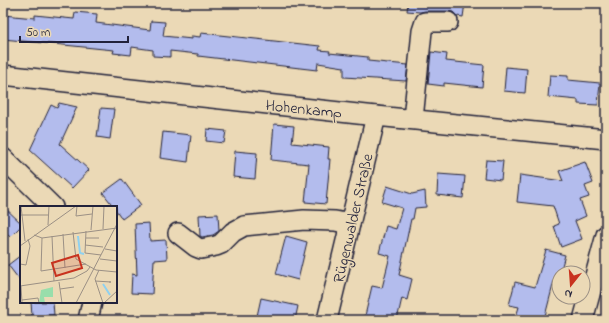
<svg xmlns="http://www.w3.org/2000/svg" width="609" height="323" font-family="'Indie Flower',sans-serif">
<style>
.building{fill:#b3bced;stroke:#22223b}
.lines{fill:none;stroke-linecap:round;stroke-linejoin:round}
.minor-casing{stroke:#22223b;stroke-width:22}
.minor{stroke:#ebd9b6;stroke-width:19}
.labels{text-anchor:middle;stroke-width:3;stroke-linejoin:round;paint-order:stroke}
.street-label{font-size:16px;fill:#22223b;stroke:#ebd9b6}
.inset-river{fill:none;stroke:#8fd1f0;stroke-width:2}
.inset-road{fill:none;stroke:#9b9085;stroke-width:1}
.view{fill:#c8321e;fill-opacity:0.15;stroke:#c8321e;stroke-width:2}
.inset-edge{fill:none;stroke:#22223b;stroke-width:2}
</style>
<rect width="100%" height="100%" fill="#ebd9b6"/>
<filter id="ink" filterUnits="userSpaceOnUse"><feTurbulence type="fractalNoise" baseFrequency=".025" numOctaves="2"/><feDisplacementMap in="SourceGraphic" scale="8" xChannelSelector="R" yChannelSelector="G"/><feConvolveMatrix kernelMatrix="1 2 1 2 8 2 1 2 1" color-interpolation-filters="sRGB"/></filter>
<g filter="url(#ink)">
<g class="building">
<polygon points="408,3 465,3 463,17 457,16 453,12 448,11 425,11 420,12 407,11"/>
<polygon points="75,12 97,14 96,23 150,30 151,21 165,22 163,36 192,39 192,36 200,37 201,33 320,46 319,50 330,51 329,53 368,57 368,61 408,65 406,81 344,77 344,67 318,63 317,70 198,56 198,54 170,51 170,57 153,56 153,50 132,47 131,55 113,53 114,50 3,39 3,15 35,18 35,15 74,19"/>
<polygon points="431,52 447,54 446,61 484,65 482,87 444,83 444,86 428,84"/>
<polygon points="506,67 527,69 525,93 504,91"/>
<polygon points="550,75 568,76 568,80 600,83 598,105 578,104 578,100 548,97"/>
<polygon points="59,103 77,107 60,144 89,170 72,188 30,150 51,105 57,108"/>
<polygon points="101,108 114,109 110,139 97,137"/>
<polygon points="274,124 294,126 292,143 329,147 328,159 330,159 326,204 305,202 309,164 271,160"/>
<polygon points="207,129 226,131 224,143 206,141"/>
<polygon points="163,132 191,135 188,162 160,158"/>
<polygon points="235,151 257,153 255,179 233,177"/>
<polygon points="486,160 503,161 501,180 484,178"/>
<polygon points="585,162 593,183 585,186 589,197 580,200 586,216 575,221 582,239 561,247 554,226 559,224 553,206 517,202 520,175 563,181 559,171"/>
<polygon points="438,174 465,176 463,198 437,195"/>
<polygon points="122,179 141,205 122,219 116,210 116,207 114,207 103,193"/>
<polygon points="387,186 412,194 425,191 426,207 415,208 413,219 411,219 399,275 412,279 407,300 402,298 397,320 364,320 372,286 382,288 390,256 379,253 386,226 396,229 402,208 382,202"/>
<polygon points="3,206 21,223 21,226 10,237 3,229"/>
<polygon points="218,214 219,231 213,235 202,237 200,236 199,215"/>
<polygon points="149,223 150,241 166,240 167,259 154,260 152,294 131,293 132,274 137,275 135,224"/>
<polygon points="286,236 307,242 298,280 276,274"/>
<polygon points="546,250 565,255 560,273 559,273 558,282 554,281 544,320 515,320 519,307 509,305 515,282 535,287"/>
<polygon points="21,255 21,282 8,265"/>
<polygon points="261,298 298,306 295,320 273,320 257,316"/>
<polygon points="31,302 53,302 54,315 32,316"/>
</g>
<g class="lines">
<g class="minor-casing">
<g id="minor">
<polyline points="3,75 376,116 606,139"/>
<polyline points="413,119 422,31 425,22 448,22"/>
<polyline points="3,158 53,207"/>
<polyline points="178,233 196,247 201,249 216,246 221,244 233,232 244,226 304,220 335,221 350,224"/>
<polyline points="88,320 92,302"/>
<polyline points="327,320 376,116"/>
<polyline points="583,320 606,235"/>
</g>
</g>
<use href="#minor" class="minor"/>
</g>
</g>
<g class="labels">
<g class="street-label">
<text transform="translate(304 108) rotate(6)" y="6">Hohenkamp</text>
<text transform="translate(352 218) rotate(-77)" y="6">Rügenwalder Straße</text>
</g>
</g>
<g transform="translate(20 206)">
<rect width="97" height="97" fill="#ebd9b6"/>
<path d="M33,81V91H24L25,97H19L21,84Z" fill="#98deab"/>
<path class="inset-river" d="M58,30L60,47L64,48M83,78L90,89"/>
<path class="inset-road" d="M1,0L5,35M57,0L56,10L72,8M0,9H28M28,19L29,0M83,23L84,0M71,24L73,0M66,25L65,47L81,49M53,26L56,53L76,64L97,66M43,28L45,62M14,29L22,32L97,22M32,30L34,75M22,32L21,65L66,58M66,32H79M65,39L83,41M0,40L56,0M85,43L97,45M80,53L97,55M0,58L6,59L10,40L8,33M79,64L75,73L83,97M75,75L91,76H89M39,76L42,97M0,80L54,72L67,65L70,61M1,80L2,97M40,83L54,81M2,94L18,92L19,97M56,97L97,18M84,97L97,85"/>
<path class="view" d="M58,49L62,62L36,70L32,57Z"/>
<rect width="97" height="97" class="inset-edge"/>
</g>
<rect width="609" height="323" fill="none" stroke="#ebd9b6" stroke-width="16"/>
<rect x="8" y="8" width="593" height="307" fill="none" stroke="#22223b" stroke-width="1.5" filter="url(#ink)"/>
<g transform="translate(571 285) rotate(197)"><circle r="19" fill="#ebd9b6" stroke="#9b9085"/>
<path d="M0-3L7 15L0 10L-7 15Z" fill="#c8321e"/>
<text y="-6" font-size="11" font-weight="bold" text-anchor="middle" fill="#22223b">N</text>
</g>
<path d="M20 36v6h108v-6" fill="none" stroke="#22223b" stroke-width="2"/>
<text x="26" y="36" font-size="12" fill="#22223b" stroke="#ebd9b6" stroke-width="3" paint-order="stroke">50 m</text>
</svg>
